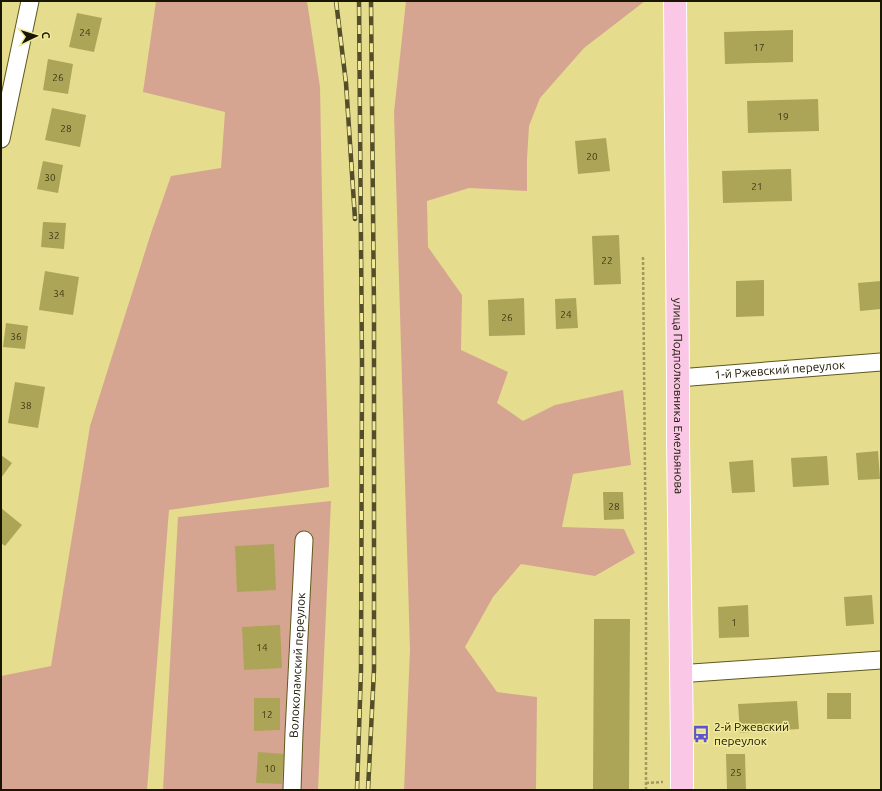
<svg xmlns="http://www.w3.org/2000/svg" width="882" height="791" font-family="Ubuntu,sans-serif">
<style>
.green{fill:#d6a592}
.building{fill:#aca457}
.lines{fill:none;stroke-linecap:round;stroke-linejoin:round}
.street-casing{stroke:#5f591d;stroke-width:19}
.primary-casing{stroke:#fff;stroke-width:24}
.path{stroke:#a19a5f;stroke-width:2.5;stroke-dasharray:3 2;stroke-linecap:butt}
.street{stroke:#fff;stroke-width:17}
.primary{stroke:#fac8e6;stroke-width:22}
.rail-casing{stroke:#534e29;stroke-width:4.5}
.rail{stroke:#f2ea9b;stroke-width:3;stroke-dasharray:9;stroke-linecap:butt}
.labels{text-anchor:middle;stroke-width:3;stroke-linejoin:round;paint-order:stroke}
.number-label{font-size:10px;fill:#3d3916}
.street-label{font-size:12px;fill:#181500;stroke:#f2ea9b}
.poi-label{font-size:12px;fill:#181500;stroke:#f2ea9b;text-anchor:start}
</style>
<rect width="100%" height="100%" fill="#e5dc8e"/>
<g class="green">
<polygon points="156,1 307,1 320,87 324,302 329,487 169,510 147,790 1,790 1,676 51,666 90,426 151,233 171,176 221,168 225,112 143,92"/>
<polygon points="406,1 645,1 584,48 540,98 529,126 527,159 527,191 469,188 427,201 428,247 462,295 461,350 508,372 497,403 523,421 555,405 623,390 631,465 573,474 562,527 624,529 635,553 595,576 521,564 493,597 465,647 497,692 537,697 536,790 404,790 410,650 394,112"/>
<polygon points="331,501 318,790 163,790 178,517"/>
</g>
<g class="building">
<polygon points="77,13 102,18 94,52 69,47"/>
<polygon points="793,30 793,62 725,64 724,32"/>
<polygon points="48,59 73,64 68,94 43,90"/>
<polygon points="818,99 819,131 748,133 747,101"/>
<polygon points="52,108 86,115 80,147 45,140"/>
<polygon points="606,138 610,171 578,174 575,141"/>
<polygon points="43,161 63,165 58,193 37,189"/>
<polygon points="791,169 792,201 723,203 722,171"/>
<polygon points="43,222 66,223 64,249 41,247"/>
<polygon points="619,235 621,284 594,285 592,236"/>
<polygon points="45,271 79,277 73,315 39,310"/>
<polygon points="764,280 764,316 736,317 736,281"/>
<polygon points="881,281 881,309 860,311 858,283"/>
<polygon points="524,298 525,335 489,336 488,300"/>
<polygon points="576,298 578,328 556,329 555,299"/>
<polygon points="6,323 28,326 25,349 3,347"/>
<polygon points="15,382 45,387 38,428 8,423"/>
<polygon points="878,451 880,479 858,480 856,453"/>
<polygon points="1,455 12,463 1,478"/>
<polygon points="827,456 829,485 793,487 791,458"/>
<polygon points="753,460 755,492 732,493 729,462"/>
<polygon points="603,492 623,492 624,519 604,520"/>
<polygon points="1,508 22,525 5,546 1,543"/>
<polygon points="274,544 276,590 237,592 235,546"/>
<polygon points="872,595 874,624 846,626 844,597"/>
<polygon points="748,605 749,637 719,638 718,607"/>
<polygon points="594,619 630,619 629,790 593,790"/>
<polygon points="280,625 282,668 244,670 242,627"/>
<rect x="827" y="693" width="24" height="26"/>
<polygon points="254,698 280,698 280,730 254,731"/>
<polygon points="797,701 799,729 740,733 738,704"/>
<polygon points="258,752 284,754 282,784 256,783"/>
<polygon points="726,754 745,754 746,790 727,790"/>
</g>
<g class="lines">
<g class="street-casing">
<g id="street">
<polyline points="1,139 30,1"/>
<path id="s1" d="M678,378L881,362"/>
<polyline points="680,672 692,673 881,660"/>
<path id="s2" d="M292,790L294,733L304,540"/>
</g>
</g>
<g class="primary-casing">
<g id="primary">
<path id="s3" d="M675,1L678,378V440L682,744V790"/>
</g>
</g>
<g class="path">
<polyline points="643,257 646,579 646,790"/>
<polyline points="646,783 663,782"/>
</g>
<use href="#street" class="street"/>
<use href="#primary" class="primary"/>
<g class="rail-casing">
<g id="rail">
<polyline points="336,1 346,83 355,219"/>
<polyline points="357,790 361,670 362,364 359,1"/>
<polyline points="368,790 374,670 374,310 371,1"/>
</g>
</g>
<use href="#rail" class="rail"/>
</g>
<defs>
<g id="bus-bare" transform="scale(1.38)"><path d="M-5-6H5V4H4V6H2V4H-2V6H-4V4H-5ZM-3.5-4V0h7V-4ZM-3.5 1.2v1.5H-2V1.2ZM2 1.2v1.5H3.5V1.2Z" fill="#5f52cb" stroke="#f2ea9b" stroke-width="2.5" paint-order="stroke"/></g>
</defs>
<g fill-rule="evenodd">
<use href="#bus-bare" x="701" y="734"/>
</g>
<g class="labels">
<g class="number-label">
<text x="85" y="36">24</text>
<text x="759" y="51">17</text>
<text x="58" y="81">26</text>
<text x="783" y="120">19</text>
<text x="66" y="132">28</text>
<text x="592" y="160">20</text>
<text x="50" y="181">30</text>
<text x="757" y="190">21</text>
<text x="54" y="239">32</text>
<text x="607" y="264">22</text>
<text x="59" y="297">34</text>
<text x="566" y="318">24</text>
<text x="507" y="321">26</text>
<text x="16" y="340">36</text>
<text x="26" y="409">38</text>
<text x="614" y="510">28</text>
<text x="734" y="626">1</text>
<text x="262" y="651">14</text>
<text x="267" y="718">12</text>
<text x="270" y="772">10</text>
<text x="736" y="776">25</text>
</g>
<g class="street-label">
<text dy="4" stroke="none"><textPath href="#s1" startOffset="102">1-й Ржевский переулок</textPath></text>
<text dy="4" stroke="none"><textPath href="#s3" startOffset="395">улица Подполковника Емельянова</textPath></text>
<text dy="4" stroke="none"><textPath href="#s2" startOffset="125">Волоколамский переулок</textPath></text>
</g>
<g class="poi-label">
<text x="714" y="731">2-й Ржевский<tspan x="714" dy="14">переулок</tspan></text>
</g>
</g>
<rect width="882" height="791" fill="none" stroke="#181500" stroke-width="4"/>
<g transform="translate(36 36) rotate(86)" stroke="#f2ea9b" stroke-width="3" paint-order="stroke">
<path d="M0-3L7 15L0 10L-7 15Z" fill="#181500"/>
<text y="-6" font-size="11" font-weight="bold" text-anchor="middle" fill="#181500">С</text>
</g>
</svg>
